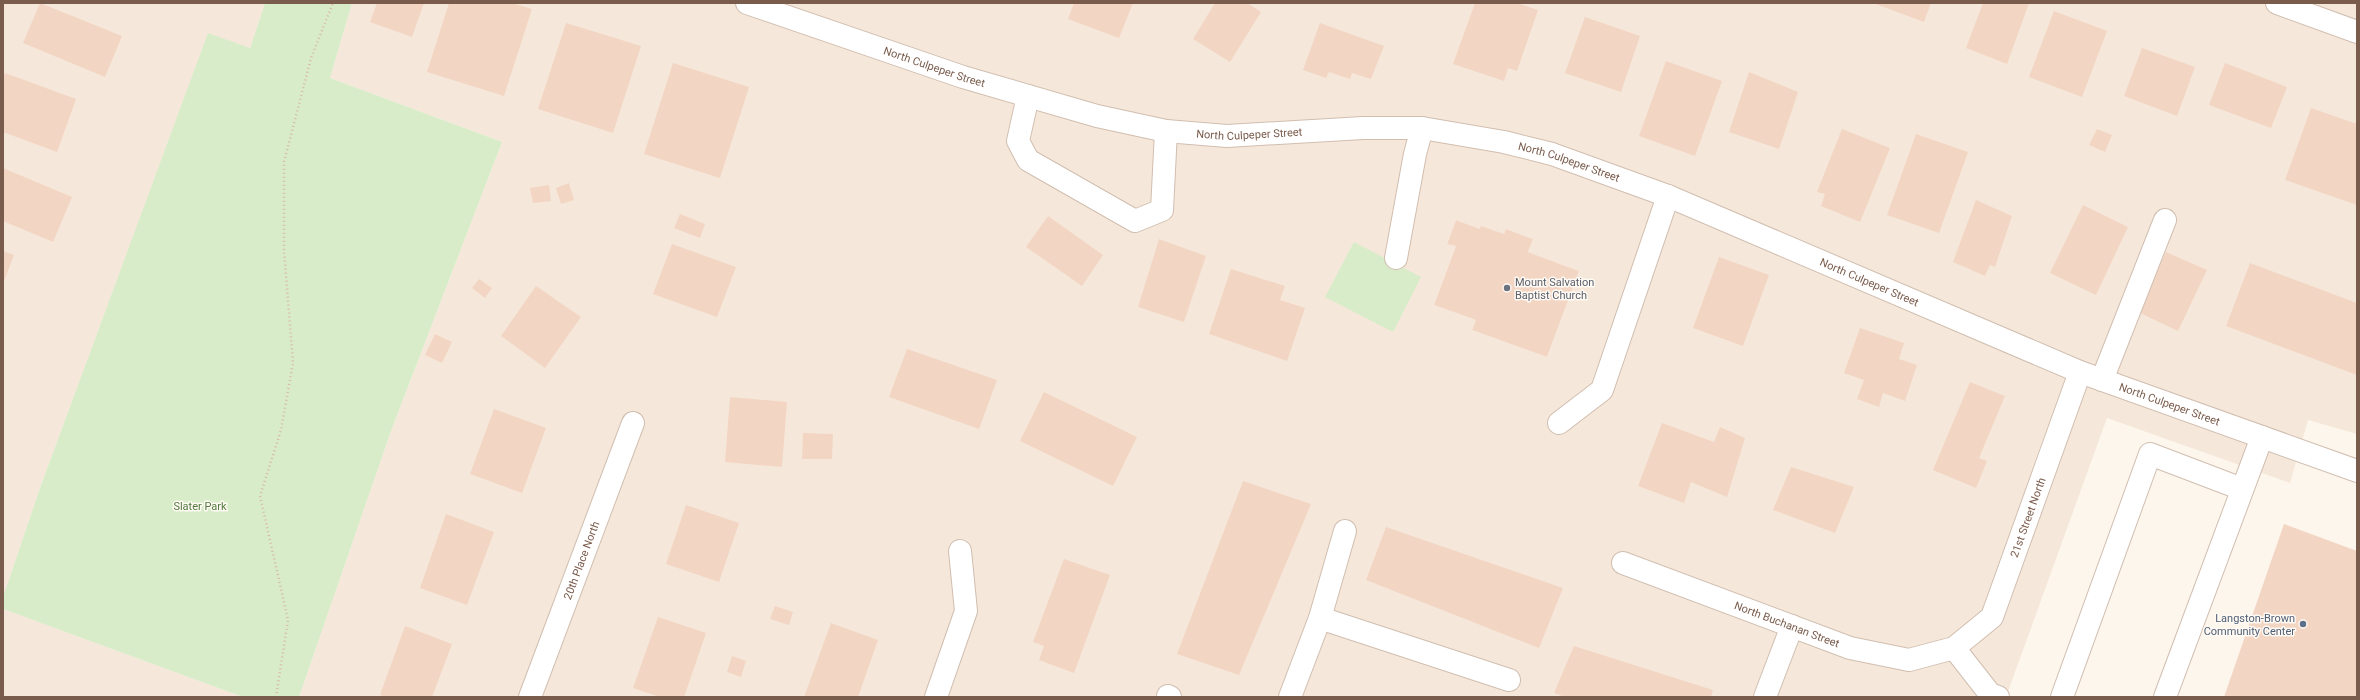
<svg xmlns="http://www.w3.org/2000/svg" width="2360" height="700" font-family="Roboto,sans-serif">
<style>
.residential{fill:#f5e8da;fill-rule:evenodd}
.green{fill:#d8ecc9}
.building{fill:#f3d5c3}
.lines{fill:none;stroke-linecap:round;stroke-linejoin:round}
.minor-casing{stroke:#d1beb0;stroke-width:24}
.path{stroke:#d9b8a5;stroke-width:2.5;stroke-dasharray:1 3;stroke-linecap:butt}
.minor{stroke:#fff;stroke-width:22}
.worship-dot{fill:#6b7280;stroke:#fffaf3;stroke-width:1.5}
.service-dot{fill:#5c6f8a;stroke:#fffaf3;stroke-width:1.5}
.labels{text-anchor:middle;stroke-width:3;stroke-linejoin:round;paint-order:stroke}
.street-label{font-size:11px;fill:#7a5c4d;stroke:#fffaf3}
.worship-label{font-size:11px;fill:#5b616d;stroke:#fffaf3;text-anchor:start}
.park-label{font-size:11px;fill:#537a41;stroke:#fffaf3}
.service-label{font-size:11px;fill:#4e5e75;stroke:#fffaf3;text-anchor:end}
</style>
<rect width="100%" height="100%" fill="#fdf6ec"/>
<g class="residential">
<polygon points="3,3 265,3 250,48 208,34 40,488 3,597"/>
<path d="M352,3H2357V434L2308,420L2290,483L2107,418L2006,697H299L391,431L502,142L330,78ZM1456,220L1480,229L1504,234L1506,229L1533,239L1528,252L1579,271L1547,357L1472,330L1476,320L1434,305L1456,246L1447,243Z"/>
<polygon points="3,609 243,697 3,697"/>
</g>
<g class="green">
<polygon points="265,3 352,3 330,78 502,142 391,431 299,697 243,697 3,609 3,597 40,488 208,33 250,48"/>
<polygon points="1354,242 1421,277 1393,332 1325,297"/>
</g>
<g class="building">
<polygon points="40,3 122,36 105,77 23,43"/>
<polygon points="377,3 424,3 412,37 370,22"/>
<polygon points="449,3 512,3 532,9 504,96 427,72"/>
<polygon points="1074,3 1133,3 1119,38 1068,19"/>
<polygon points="1215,3 1247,3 1261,12 1230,62 1193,39"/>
<polygon points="1475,3 1517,3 1538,10 1517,71 1508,68 1504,81 1453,64"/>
<polygon points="1873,3 1931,3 1924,22"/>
<polygon points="1983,3 2029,3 2007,64 1966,48"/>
<polygon points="2054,11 2107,31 2082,97 2029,77"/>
<polygon points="1585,17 1640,36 1621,92 1565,73"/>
<polygon points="566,23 641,46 613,133 538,109"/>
<polygon points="1320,23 1384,46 1371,79 1352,73 1350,79 1329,72 1326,78 1303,70"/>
<polygon points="2142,48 2195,67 2177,116 2124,96"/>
<polygon points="1666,61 1722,81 1695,156 1639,136"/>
<polygon points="673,63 749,87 720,178 644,154"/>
<polygon points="2225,63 2287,87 2271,128 2209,105"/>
<polygon points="1749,72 1798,92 1779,149 1729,132"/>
<polygon points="5,73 76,99 57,152 3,132 3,80"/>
<polygon points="2311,108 2357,124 2357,205 2285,180"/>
<polygon points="1842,129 1890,148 1860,222 1821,206 1825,194 1817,192"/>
<polygon points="2097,129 2112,135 2105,152 2089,145"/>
<polygon points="1916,134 1968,152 1939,233 1887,215"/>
<polygon points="3,168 72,197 53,242 3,221"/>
<polygon points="569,183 574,200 561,204 556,188"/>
<polygon points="549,185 551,201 533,203 530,188"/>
<polygon points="1976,200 2012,216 1995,267 1990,265 1985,276 1953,262"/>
<polygon points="2083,205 2128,227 2096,295 2050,273"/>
<polygon points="680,214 705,224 700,238 674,228"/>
<polygon points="1048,216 1103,255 1082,286 1026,247"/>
<polygon points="1456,220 1480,229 1481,226 1504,234 1506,229 1533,239 1528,252 1579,271 1547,357 1472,330 1476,320 1434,305 1456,246 1447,244"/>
<polygon points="1159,239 1206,256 1184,322 1138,307"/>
<polygon points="672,244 736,267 717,317 653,294"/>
<polygon points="3,251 14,255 3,284"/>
<polygon points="2166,252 2207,270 2178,331 2138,312"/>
<polygon points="1719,257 1769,275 1743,346 1693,328"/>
<polygon points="2250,263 2357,303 2357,375 2226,326"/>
<polygon points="1231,269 1285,286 1280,300 1305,308 1287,361 1209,334"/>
<polygon points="479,279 492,288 485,298 472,288"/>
<polygon points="536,286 581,317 545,368 501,336"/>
<polygon points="1860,328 1904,343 1899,359 1917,365 1905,401 1883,393 1879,407 1857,399 1864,380 1844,373"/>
<polygon points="435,334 452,342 442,363 425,355"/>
<polygon points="907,349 997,380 979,429 889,397"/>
<polygon points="1970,382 2005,396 1979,458 1987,461 1976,488 1933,470"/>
<polygon points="1044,392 1137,437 1113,486 1020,441"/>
<polygon points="730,397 787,402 782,467 725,462"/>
<polygon points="494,409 546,428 522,493 470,474"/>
<polygon points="1662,423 1714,442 1720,427 1745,438 1727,497 1691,482 1684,503 1638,486"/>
<polygon points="803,433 833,434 832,459 802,459"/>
<polygon points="1791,467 1854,487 1835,533 1773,510"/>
<polygon points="1243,481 1311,504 1239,675 1177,654"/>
<polygon points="686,505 739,523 719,582 666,564"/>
<polygon points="446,514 494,532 467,605 420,588"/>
<polygon points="2284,524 2357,551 2357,697 2224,697"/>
<polygon points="1386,527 1563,588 1539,648 1366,580"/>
<polygon points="1064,559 1110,575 1074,673 1039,660 1044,646 1033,642"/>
<polygon points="775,606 793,612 789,625 770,619"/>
<polygon points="658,617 706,633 684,697 660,697 633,688"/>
<polygon points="831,623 878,640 858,697 804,697"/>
<polygon points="405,626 452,644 432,697 386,697 380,695"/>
<polygon points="1574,646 1713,690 1711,697 1565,697 1554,693"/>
<polygon points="732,656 746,661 741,677 727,672"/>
</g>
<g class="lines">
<g class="minor-casing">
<g id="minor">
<path id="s1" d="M747,3L963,77L1097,116L1166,131L1227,136L1363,128H1422L1504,142L1552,154L1668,196L2080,372L2357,471"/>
<polyline points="2277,3 2357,32"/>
<polyline points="1028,96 1018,141 1028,160 1135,221 1162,210 1166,131"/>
<polyline points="1396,258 1415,154 1422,128"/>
<polyline points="2102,380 2165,220"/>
<polyline points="1559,423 1602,390 1668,196"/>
<path id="s2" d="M1623,563L1850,648L1909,660L1954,648L1992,617L2080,372"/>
<polyline points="1320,618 1345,531"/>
<polyline points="1954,648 1990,694 1998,697"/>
<polyline points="1168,696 1170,697"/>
<path id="s3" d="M530,697L633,423"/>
<polyline points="936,697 966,611 960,551"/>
<polyline points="1290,697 1320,618 1509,680"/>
<polyline points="1765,697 1792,626"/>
<polyline points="2062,697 2150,454 2242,489"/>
<polyline points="2165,697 2262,437"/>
</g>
</g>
<polyline class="path" points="276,697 288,620 260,496 281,430 293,363 284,250 284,162 311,58 333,3"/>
<use href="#minor" class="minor"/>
</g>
<circle class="worship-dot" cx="1507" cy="288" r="4"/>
<circle class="service-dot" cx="2303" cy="624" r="4"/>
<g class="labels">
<g class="street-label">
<text dy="4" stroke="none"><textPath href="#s1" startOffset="198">North Culpeper Street</textPath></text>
<text dy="4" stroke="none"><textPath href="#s1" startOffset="522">North Culpeper Street</textPath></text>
<text dy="4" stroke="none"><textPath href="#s1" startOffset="846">North Culpeper Street</textPath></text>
<text dy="4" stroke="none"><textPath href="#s1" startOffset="1170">North Culpeper Street</textPath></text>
<text dy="4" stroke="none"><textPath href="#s1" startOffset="1494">North Culpeper Street</textPath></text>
<text dy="4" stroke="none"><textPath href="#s2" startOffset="504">21st Street North</textPath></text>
<text dy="4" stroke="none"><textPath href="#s3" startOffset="146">20th Place North</textPath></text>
<text dy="4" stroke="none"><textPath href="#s2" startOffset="175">North Buchanan Street</textPath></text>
</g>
<g class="worship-label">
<text x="1515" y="286">Mount Salvation<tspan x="1515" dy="13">Baptist Church</tspan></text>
</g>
<g class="park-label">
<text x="200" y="510">Slater Park</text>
</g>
<g class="service-label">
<text x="2295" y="622">Langston-Brown<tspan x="2295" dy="13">Community Center</tspan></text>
</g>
</g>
<rect width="2360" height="700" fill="none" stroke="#7a5c4d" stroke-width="8"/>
</svg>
